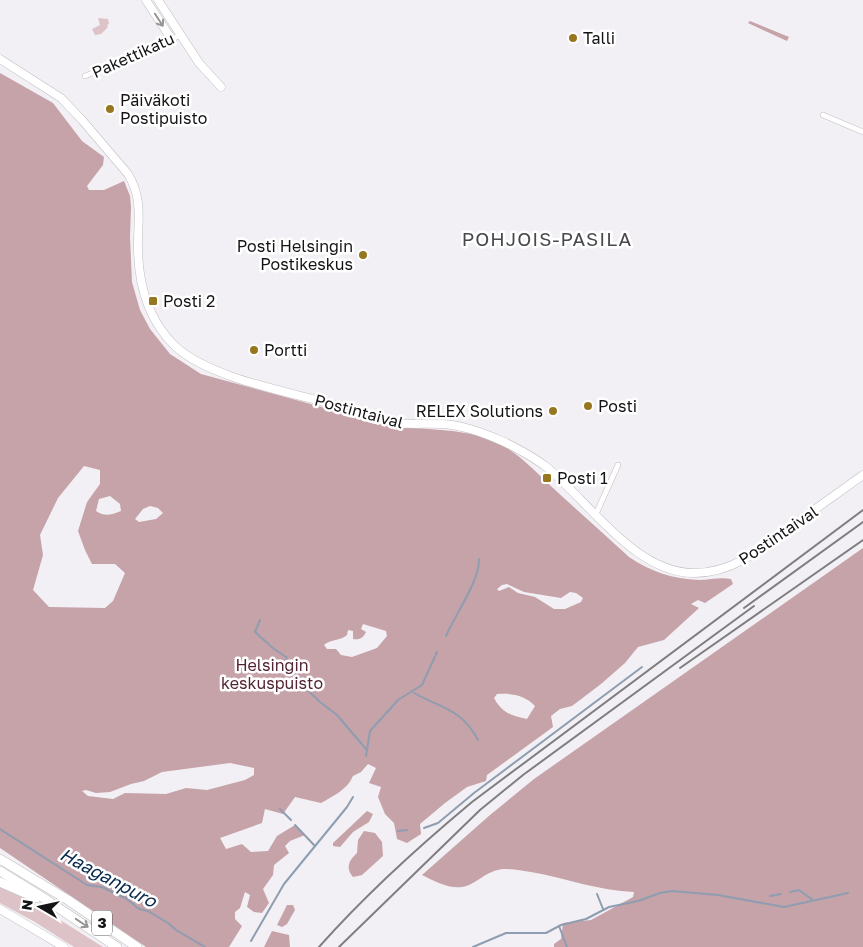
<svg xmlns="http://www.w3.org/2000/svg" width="863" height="947" font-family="'Golos Text',sans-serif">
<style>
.green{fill:#ddc2c7}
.forest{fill:#c6a2a9;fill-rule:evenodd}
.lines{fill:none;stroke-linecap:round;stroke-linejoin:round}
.stream{stroke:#8e9db0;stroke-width:2}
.street-casing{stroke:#c0bdc2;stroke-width:6}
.secondary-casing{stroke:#c0bdc2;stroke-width:9}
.highway-casing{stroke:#c0bdc2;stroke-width:10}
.street{stroke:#fff;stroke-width:5}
.secondary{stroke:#fff;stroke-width:8}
.highway{stroke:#fff;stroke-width:9}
.rail{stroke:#7e7d80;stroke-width:2}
.oneway{stroke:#959596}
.poi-dot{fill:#96761e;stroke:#fff;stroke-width:2}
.labels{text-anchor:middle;stroke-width:5;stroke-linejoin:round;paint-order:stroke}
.shield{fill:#fff;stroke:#5a5a5b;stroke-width:1}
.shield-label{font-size:15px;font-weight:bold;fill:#141315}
.poi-label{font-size:16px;fill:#141315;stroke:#fff;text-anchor:start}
.street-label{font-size:16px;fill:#141315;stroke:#fff}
.park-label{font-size:16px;fill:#552432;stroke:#fff}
.water-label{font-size:18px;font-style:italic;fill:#092a4c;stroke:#fff}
.quarter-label{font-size:19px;letter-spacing:1px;fill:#4a484c;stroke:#fff}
</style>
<rect width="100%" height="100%" fill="#f2f0f4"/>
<g class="green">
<polygon points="98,18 108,19 109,24 107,25 108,27 101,34 95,35 92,29 100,25"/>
<polygon points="0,886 19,894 103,947 74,947 35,922 0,903"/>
</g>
<g class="forest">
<polygon points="750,21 789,37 787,41 748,23"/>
<path d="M0,73L53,103L82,141L104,157L103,165L87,186L89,190H104L124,181L130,196L131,207L130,237L132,282L140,310L150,329L170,354L201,374L391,426C424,430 458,428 489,439C514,448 534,470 553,488C578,511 604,534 629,557C651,572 673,579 699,580C711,580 719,577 731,579L733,584L705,603L698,600L691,604L699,608L664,640L638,647L625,663L601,684L572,706L560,709L551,716L553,727L487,775L486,781L467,787L445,803L420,824L421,834L407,843L397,839L394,823L385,814L378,797L381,787L369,783L376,768L368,764L361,772L353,776C347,790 333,796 321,803L295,797L283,814L265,809L262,823L220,838L226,849L242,844L251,852L268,851L277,836L295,825L305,835L290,841L285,846L289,853L274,865L273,875L263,889L269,903L262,913L254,912L247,907L250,895L245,892L240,908L235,912V919L242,926L229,947H146L0,848ZM84,466L100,470V484L87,502L78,531L85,550L92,564H115L125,573L113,601L105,608L49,607L33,590L43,555L40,535L58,498ZM110,496L120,504L121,511C111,515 105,517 96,511L99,499ZM150,506L158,508L163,513L156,519L139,522L135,519L143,509ZM507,584L524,592L561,598L570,592L576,593L583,598L581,602L565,609H554L535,597L518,593L509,587L499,591L497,589L502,585ZM363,624L386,631L387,636L377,648L352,657L341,655L336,649H327L324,645C331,639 340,641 347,635L348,630L353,631V639C360,640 363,638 366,632L361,629ZM497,694C511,693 525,695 535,706L527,719C512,716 502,713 494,698ZM230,763L254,768V775L245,780L207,790L186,788L166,794L125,793L113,799L88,796L82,791L86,790L96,793L110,792L131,784L144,781L162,772Z"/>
<path d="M863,548V947H554V944L561,939L563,923L591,920L633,897L634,892C599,891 566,878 531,872C523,871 513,869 504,869C486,870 476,885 462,887C449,889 434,881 422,875L490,815L534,779Z"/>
<polygon points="367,811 373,814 369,822 353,832 340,847 333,846 333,843"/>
<path d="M364,831L375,833L382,842L383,856L362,875L353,877C345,868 349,860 357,853L358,840Z"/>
<polygon points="287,905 293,905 295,910 287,924 282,927 277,925"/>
<polygon points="272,931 289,935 290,947 264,947"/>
</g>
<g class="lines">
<g class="stream">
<polyline points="260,620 255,632 274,649 286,657 300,683 320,702 337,715 366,749"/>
<path d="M446,636C455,615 480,580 479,559"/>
<path d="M414,693C441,708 462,709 478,740"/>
<polyline points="366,756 370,731 398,700 422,685 437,652"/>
<polyline points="280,809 291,820"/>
<polyline points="295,825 314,845"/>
<polyline points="424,828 438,823 474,793 642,667"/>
<polyline points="0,829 87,885 102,887 127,899 139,909 148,911 168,923 176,930 205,947"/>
<polyline points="398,831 407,830"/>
<polyline points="790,892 799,890 813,900"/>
<polyline points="597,894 603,909"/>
<polyline points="770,896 781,894"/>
<polyline points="559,926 567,947"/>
<polyline points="251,941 284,884 347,807 353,797"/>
<polyline points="473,947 506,933 546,933 561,925 586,919 609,907 638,901 660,893 672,891 718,895 784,907 848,893"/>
</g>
<g class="street-casing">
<g id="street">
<polyline points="85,76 165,44 181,34"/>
<polyline points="823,115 863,132"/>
<polyline points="596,514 618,465"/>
</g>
</g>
<g class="secondary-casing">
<g id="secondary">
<polyline points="146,0 172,40"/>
<polyline points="158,0 199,63 221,87"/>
<path d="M0,59L61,98L82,120L128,174C141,195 139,215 138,239C137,279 145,317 175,346C208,377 284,391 328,403C351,410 375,419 398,423C413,425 427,423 442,424C462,425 484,433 502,441C517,448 531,456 544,465C588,500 634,573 694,573C735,573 765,546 796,523C818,507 841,491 863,475"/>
<polyline points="0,909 64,947"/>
</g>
</g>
<g class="highway-casing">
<g id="highway">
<polyline points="0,859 68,900 137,947"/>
<polyline points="0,871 39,895 117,947"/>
<polyline points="0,882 36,898"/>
</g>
</g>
<use href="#street" class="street"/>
<use href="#secondary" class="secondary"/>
<use href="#highway" class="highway"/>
<g class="rail">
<polyline points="744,608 863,522"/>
<polyline points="680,668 863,540"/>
<path d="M319,947C366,894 418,847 472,802L863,510"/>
<polyline points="339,947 480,810 523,775 754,606"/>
</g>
</g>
<defs><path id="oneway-shaft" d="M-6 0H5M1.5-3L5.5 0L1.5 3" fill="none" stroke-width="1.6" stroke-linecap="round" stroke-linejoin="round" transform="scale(1.25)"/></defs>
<g class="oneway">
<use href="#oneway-shaft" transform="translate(159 20) rotate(57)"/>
<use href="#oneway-shaft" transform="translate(82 923) rotate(34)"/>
</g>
<g class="poi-dot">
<circle cx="573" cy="38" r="5"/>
<circle cx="110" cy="109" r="5"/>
<circle cx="363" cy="255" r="5"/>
<rect x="148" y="296" width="10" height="10" rx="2.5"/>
<circle cx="254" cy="350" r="5"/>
<circle cx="588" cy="406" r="5"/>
<circle cx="553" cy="411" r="5"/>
<rect x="542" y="473" width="10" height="10" rx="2.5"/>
</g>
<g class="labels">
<rect class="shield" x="92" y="910.5" width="20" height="25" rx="4"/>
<g class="shield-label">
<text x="102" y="928">3</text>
</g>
<g class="poi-label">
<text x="583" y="44">Talli</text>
<text x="120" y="106">Päiväkoti<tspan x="120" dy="18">Postipuisto</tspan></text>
<text x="353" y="252" text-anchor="end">Posti Helsingin<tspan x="353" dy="18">Postikeskus</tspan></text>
<text x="163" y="307">Posti 2</text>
<text x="264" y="356">Portti</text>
<text x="598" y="412">Posti</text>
<text x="543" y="417" text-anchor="end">RELEX Solutions</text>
<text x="557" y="484">Posti 1</text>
</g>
<g class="street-label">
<text transform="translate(133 55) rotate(-24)" y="6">Pakettikatu</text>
<text transform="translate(359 411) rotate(15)" y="6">Postintaival</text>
<text transform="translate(778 535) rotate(-34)" y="6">Postintaival</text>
</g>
<g class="park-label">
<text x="272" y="671">Helsingin<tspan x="272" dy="18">keskuspuisto</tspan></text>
</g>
<g class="water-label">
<text transform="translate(108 878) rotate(28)" y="6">Haaganpuro</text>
</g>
<g class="quarter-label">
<text x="547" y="246">POHJOIS-PASILA</text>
</g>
</g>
<g transform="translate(40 907) rotate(279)" stroke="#ffffff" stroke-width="4" paint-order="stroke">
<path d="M0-4L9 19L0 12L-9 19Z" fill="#141315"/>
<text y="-8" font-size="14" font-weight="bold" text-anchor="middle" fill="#141315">N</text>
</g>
</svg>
